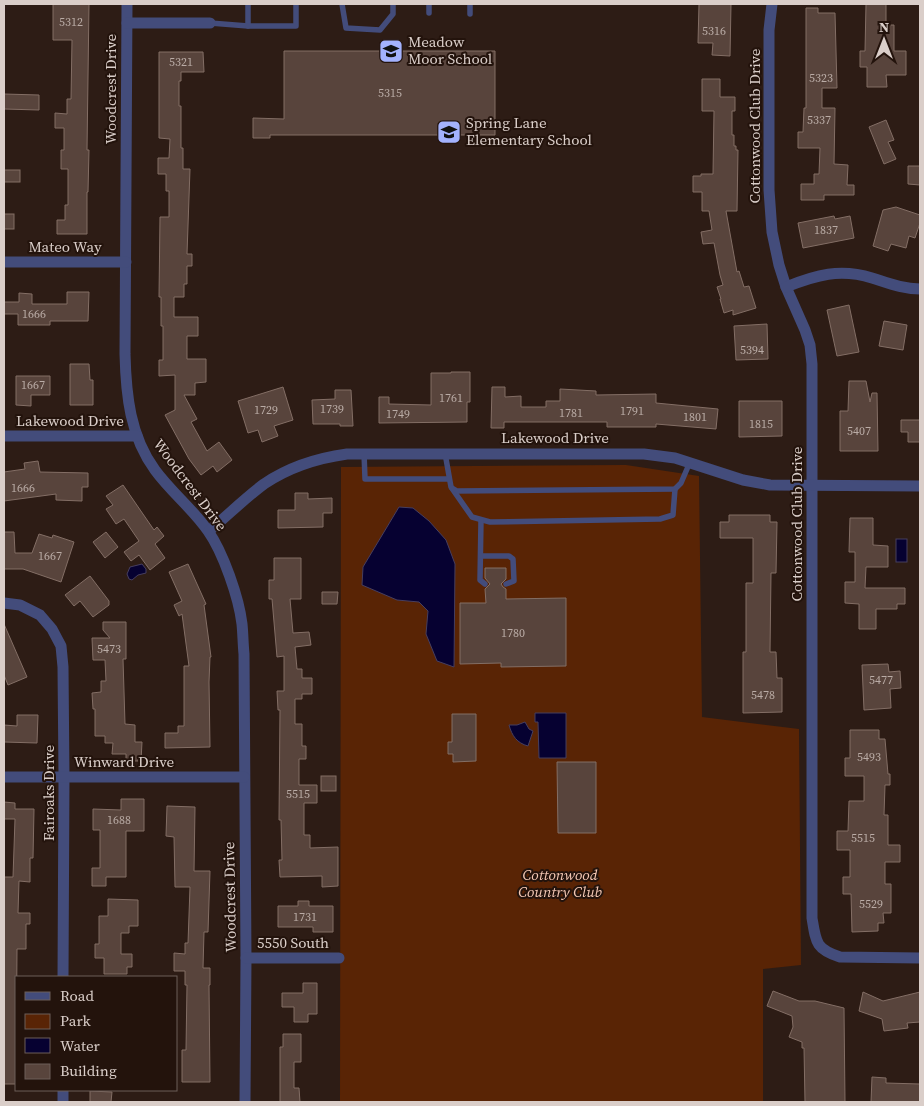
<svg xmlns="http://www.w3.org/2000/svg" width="924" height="1106" font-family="'Source Serif 4',serif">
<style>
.green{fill:#592405}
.water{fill:#060131;stroke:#463e5f}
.building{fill:#58443c;stroke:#836e65}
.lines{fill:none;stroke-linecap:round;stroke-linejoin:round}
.service{stroke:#434c7b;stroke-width:5.5}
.minor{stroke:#434c7b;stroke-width:11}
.labels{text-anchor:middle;stroke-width:4;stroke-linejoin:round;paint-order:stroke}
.number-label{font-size:12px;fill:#baaca6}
.poi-label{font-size:15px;fill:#dacec9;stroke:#23130c;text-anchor:start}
.street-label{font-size:15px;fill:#dacec9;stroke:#23130c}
.park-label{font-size:15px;font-style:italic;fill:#f4c8b4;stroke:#23130c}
</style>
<rect width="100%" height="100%" fill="#2d1c15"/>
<polygon class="green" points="626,465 699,476 702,717 799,729 801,965 763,969 763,1102 340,1102 341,467"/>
<g class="water">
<polygon points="399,507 413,508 429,521 446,540 455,564 454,667 437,661 426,634 428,611 419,602 397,600 362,585 363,567"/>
<rect x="896" y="539" width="11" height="23"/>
<polygon points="142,564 146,569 146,573 138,575 132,580 129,579 127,574 130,567"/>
<polygon points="535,713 566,713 566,758 539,758 538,722 535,722"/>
<path d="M525,722L529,729L533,731L528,746C517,743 512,736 509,725H517Z"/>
</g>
<g class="building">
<polygon points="53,4 89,4 87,150 89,150 88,192 87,192 87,234 57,234 57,220 65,220 65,205 68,205 68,169 61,169 61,150 64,150 64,128 55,128 55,113 67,114 67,99 71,99 72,40 53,40"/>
<polygon points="699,4 731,4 730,56 712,55 713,43 698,43"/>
<polygon points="866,4 886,4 886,25 894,25 894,51 906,51 906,75 886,75 887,87 867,87 867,67 860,67 860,51 865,51"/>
<polygon points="806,8 818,8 818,13 835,13 837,88 822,88 822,108 835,108 834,164 848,165 847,185 854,185 854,195 824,195 824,200 801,200 801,184 814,184 814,174 819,174 820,148 798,148 798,132 803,132 804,108 806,108"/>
<polygon points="284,51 495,51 495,135 270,135 270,138 253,138 253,118 284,119"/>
<polygon points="159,52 203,52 204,72 181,72 181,81 179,81 179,106 181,106 181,148 183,148 183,169 190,169 187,254 192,254 192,266 187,266 187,284 184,284 184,297 174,297 174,317 198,317 198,336 187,336 187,359 206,359 206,382 195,383 195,395 184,395 197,419 191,422 207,451 219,442 232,460 217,472 213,466 201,475 189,459 165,415 175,410 175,375 159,376 159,360 163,360 163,326 161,326 161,297 159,297 160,217 169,217 169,191 166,191 166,174 158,174 158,158 169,158 170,139 159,138"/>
<polygon points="702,79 720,79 720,97 735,97 735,111 732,111 732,135 734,135 734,146 736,146 736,150 738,150 737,211 726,211 737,272 739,271 744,287 749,286 756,308 733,315 733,310 724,313 720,299 721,299 717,287 723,285 720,275 714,243 703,244 701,232 712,230 709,211 702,211 702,192 693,192 693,176 701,176 701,174 713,174 714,111 702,111"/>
<polygon points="4,94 39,95 39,110 4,109"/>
<polygon points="886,120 894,140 888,142 896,159 884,164 869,127"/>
<polygon points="908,166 920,166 920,185 908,184"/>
<rect x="4" y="170" width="16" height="12"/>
<polygon points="896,207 920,215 920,223 915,238 909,236 906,248 891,244 888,251 873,246 883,210"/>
<rect x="4" y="214" width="10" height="15"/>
<polygon points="834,216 835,219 850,216 854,238 803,248 798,223"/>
<polygon points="67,292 89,292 88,321 50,321 50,325 18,325 18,314 4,314 4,302 19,302 19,293 32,294 32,304 67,304"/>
<polygon points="849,305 859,352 837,356 827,310"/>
<polygon points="884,321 907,325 903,350 879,346"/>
<polygon points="767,324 768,359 736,360 734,326"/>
<polygon points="70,364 89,364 90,380 93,380 93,405 70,405"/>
<polygon points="451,372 470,372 470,402 467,402 467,422 379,423 379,397 389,397 389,404 431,405 431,373 451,373"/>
<polygon points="16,376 50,376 50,395 31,395 31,406 16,405"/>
<polygon points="849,381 866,381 870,402 872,393 877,393 878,451 840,451 840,411 848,411"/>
<polygon points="283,387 293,420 274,426 278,436 262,442 258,430 248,433 238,401"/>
<polygon points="492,387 505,387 505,397 521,396 521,407 546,407 546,401 560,401 560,389 596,391 596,395 656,394 656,403 718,409 716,429 656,424 656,427 607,427 607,422 504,422 504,428 491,428"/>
<polygon points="335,390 351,390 353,426 340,426 340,424 313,424 312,400 335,399"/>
<polygon points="739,401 782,401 782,436 739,437"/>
<polygon points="901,420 920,420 920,442 908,442 908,432 901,432"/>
<polygon points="38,461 40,472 88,473 88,487 82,487 82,501 56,500 56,494 4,501 4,472 25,469 24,463"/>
<polygon points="123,485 154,530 157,527 164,536 155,544 165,558 150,570 139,555 131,561 124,552 139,541 124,519 116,524 106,509 113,505 106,496"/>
<polygon points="295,493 308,493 308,499 332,498 332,513 323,513 323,527 278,528 278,510 295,510"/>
<polygon points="729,515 770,515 770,522 777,522 776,573 771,573 770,652 776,652 777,678 782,678 782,712 743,713 743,652 746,652 746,583 753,583 753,538 720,538 720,522 729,522"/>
<polygon points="850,518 873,518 873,545 888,546 888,567 866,567 865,588 905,588 905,604 897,604 897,609 876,609 876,629 859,629 859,604 845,603 845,582 855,582 855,552 849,552"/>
<polygon points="4,532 14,532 15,553 32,553 39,534 52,538 53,535 74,542 61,582 23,569 4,569"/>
<polygon points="106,532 118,547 105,558 93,542"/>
<polygon points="274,558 301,558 301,599 290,599 293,633 309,632 311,645 295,647 297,669 302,669 302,678 312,678 312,694 302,694 302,699 295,699 295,724 302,724 302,746 306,746 306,759 299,759 299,785 317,785 317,803 304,803 304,835 310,835 310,848 338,847 338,886 322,887 322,876 280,877 279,860 282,860 281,820 279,820 280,710 278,710 277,691 284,691 284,656 277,657 272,599 269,599 269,580 274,580"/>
<polygon points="188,564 206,604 204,605 211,657 210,657 209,682 210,747 165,748 165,733 178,733 178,726 184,726 184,666 189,666 182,614 179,616 174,605 182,601 169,572"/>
<polygon points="485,568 506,568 506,579 501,584 503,587 506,589 506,599 566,598 566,666 501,667 501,663 460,664 460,603 486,603 485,589 490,584 485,578"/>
<polygon points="90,576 109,601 109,605 93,617 80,601 74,606 65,595"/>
<polygon points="322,592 338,592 337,604 322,604"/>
<polygon points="103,622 126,622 126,659 123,659 125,724 135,725 135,742 142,742 141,761 126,761 126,754 112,754 113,743 105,743 105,736 95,736 95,709 93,709 92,693 101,692 101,681 106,681 105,660 93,660 92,638 110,638 103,630"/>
<polygon points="4,624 27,677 8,685 4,675"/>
<polygon points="888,664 889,672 900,671 901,688 890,689 891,708 864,710 862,665"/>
<polygon points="452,714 476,714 476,761 453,762 453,754 448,754 448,742 452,742"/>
<polygon points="17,715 38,715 37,743 4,742 4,725 17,726"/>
<polygon points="850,730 879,730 879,739 885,739 888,774 890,774 890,785 885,785 884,815 888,815 888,845 900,845 900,862 885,862 885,884 891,884 891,913 883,913 884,923 878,923 878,931 852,932 851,894 843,894 843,877 850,877 850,850 837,850 837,831 848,831 849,801 864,801 864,776 845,776 845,758 850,758"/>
<polygon points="557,762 596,762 596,833 558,833"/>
<rect x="321" y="776" width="15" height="15"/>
<polygon points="121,799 144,799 144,831 126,831 126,877 106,877 106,886 92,886 92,868 100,868 100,830 93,830 93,809 121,810"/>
<polygon points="4,802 15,803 15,809 34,809 33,858 30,858 30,882 19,881 18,913 30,913 30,924 26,924 26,949 17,949 16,1084 4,1084 4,877 13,877 15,819 4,819"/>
<polygon points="167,806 195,807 194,871 210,871 208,932 204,932 203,968 210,968 210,985 209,985 210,1082 182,1082 182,1050 186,1050 187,985 185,985 185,971 174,971 174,953 185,954 185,943 188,943 190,887 175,887 174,837 166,836"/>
<polygon points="108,899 138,900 138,926 129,926 129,933 121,933 121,954 132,954 132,967 127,967 127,974 104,974 104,958 95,958 95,944 99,944 99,916 108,916"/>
<polygon points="298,901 309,901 309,906 333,906 333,932 313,932 313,927 278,927 278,906 298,906"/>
<polygon points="303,983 317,983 317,1014 308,1014 308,1022 294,1022 294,1007 282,1007 282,993 303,993"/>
<polygon points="773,991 799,1001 815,1001 844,1008 845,1102 805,1102 804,1048 802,1048 802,1042 789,1037 793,1027 792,1016 767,1006"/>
<polygon points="863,992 883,1001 920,992 920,1022 907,1023 908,1028 884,1031 882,1019 859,1011"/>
<polygon points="283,1034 301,1034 301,1062 294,1062 294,1088 299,1088 300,1102 280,1102 280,1047 283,1047"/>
<polygon points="872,1077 886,1078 886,1083 920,1084 920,1102 871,1102"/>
<polygon points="90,1091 112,1092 111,1102 90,1102"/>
</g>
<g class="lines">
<g class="service">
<polyline points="342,4 346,28 380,30 393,14 393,4"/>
<polyline points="429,4 429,13"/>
<polyline points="470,14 470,4"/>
<polyline points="210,23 248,26 296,26 296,4"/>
<polyline points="248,26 248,4"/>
<polyline points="364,453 365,479 448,479"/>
<polyline points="445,453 451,487 472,517 490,522 660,519 673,515 675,489"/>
<polyline points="452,488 457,491 675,489 681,483 690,462"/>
<polyline points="481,520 480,580 485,584"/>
<polyline points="481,556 509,556 513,559 514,581 506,584"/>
</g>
<g class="minor">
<path d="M127,4L125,354C126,395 130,436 155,470C171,492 193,509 208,531C223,552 239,598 242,624C243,634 243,644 244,654L246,958L245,1102"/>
<path d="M772,4L769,30V190L772,232L779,265L786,287L805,330L810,345L812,364V918C816,943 816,949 840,957L920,958"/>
<polyline points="127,23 210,23"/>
<polyline points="4,262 126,262"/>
<path d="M786,287C816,275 840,268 872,278C888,283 903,289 920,289"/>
<polyline points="4,436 137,436"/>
<path d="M209,531C227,516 245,498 264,484C289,467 318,458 347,454H644L675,458L743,480L770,485L920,486"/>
<polyline points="4,603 20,605 40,615 52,629 61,646 63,667 64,777 63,977"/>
<polyline points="4,777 244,777"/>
<polyline points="246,958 339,958"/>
<polyline points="63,1102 63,1090"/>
</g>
</g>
<defs>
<g id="school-square" transform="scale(1.25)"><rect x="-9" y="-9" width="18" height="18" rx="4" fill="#a3b2fd" stroke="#23130c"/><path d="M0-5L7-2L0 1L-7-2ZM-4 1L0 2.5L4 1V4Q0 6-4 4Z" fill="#111"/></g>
</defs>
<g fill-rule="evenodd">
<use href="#school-square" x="391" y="51"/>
<use href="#school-square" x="449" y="132"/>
</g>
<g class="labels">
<g class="number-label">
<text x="71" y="26">5312</text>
<text x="714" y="35">5316</text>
<text x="181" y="66">5321</text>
<text x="821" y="82">5323</text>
<text x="390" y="97">5315</text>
<text x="819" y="124">5337</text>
<text x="826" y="234">1837</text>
<text x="34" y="318">1666</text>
<text x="752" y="354">5394</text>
<text x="33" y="389">1667</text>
<text x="451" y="402">1761</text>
<text x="332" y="413">1739</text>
<text x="266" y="414">1729</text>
<text x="632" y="415">1791</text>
<text x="571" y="417">1781</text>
<text x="398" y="418">1749</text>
<text x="695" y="421">1801</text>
<text x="761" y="428">1815</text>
<text x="859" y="435">5407</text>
<text x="23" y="492">1666</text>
<text x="50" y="560">1667</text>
<text x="513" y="637">1780</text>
<text x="109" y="653">5473</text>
<text x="881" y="684">5477</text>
<text x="763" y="699">5478</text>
<text x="869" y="761">5493</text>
<text x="298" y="798">5515</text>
<text x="119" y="824">1688</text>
<text x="863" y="842">5515</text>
<text x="871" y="908">5529</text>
<text x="305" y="921">1731</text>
</g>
<g class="poi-label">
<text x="408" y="47">Meadow<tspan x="408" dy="17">Moor School</tspan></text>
<text x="466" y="128">Spring Lane<tspan x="466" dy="17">Elementary School</tspan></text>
</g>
<g class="street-label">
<text transform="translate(111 89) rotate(-90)" y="5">Woodcrest Drive</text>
<text transform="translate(755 126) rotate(-90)" y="5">Cottonwood Club Drive</text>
<text x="65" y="252">Mateo Way</text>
<text x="70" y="426">Lakewood Drive</text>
<text x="555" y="443">Lakewood Drive</text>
<text transform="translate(190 485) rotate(53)" y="5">Woodcrest Drive</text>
<text transform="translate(797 524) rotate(-90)" y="5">Cottonwood Club Drive</text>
<text x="124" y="767">Winward Drive</text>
<text transform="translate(49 793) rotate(-90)" y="5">Fairoaks Drive</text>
<text transform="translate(230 897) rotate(-91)" y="5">Woodcrest Drive</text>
<text x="293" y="948">5550 South</text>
</g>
<g class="park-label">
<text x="560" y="880">Cottonwood<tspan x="560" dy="17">Country Club</tspan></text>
</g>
</g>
<rect width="924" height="1106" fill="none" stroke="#dacec9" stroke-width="10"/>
<rect x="15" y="976" width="162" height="115" fill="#23130c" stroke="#6c5e58"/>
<rect x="25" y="992" width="25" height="8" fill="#434c7b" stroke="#6c5e58"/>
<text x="60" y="1001" font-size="15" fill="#dacec9">Road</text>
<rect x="25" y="1014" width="25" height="15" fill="#592405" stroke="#6c5e58"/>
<text x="60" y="1026" font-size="15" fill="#dacec9">Park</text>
<rect x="25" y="1038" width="25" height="15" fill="#060131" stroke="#6c5e58"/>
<text x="60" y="1051" font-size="15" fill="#dacec9">Water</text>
<rect x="25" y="1064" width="25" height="15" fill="#58443c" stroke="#6c5e58"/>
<text x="60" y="1076" font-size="15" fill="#dacec9">Building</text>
<g transform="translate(884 40)" stroke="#23130c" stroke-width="4" paint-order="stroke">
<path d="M0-4L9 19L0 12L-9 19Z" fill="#dacec9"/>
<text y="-8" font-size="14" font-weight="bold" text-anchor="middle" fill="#dacec9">N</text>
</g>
</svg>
